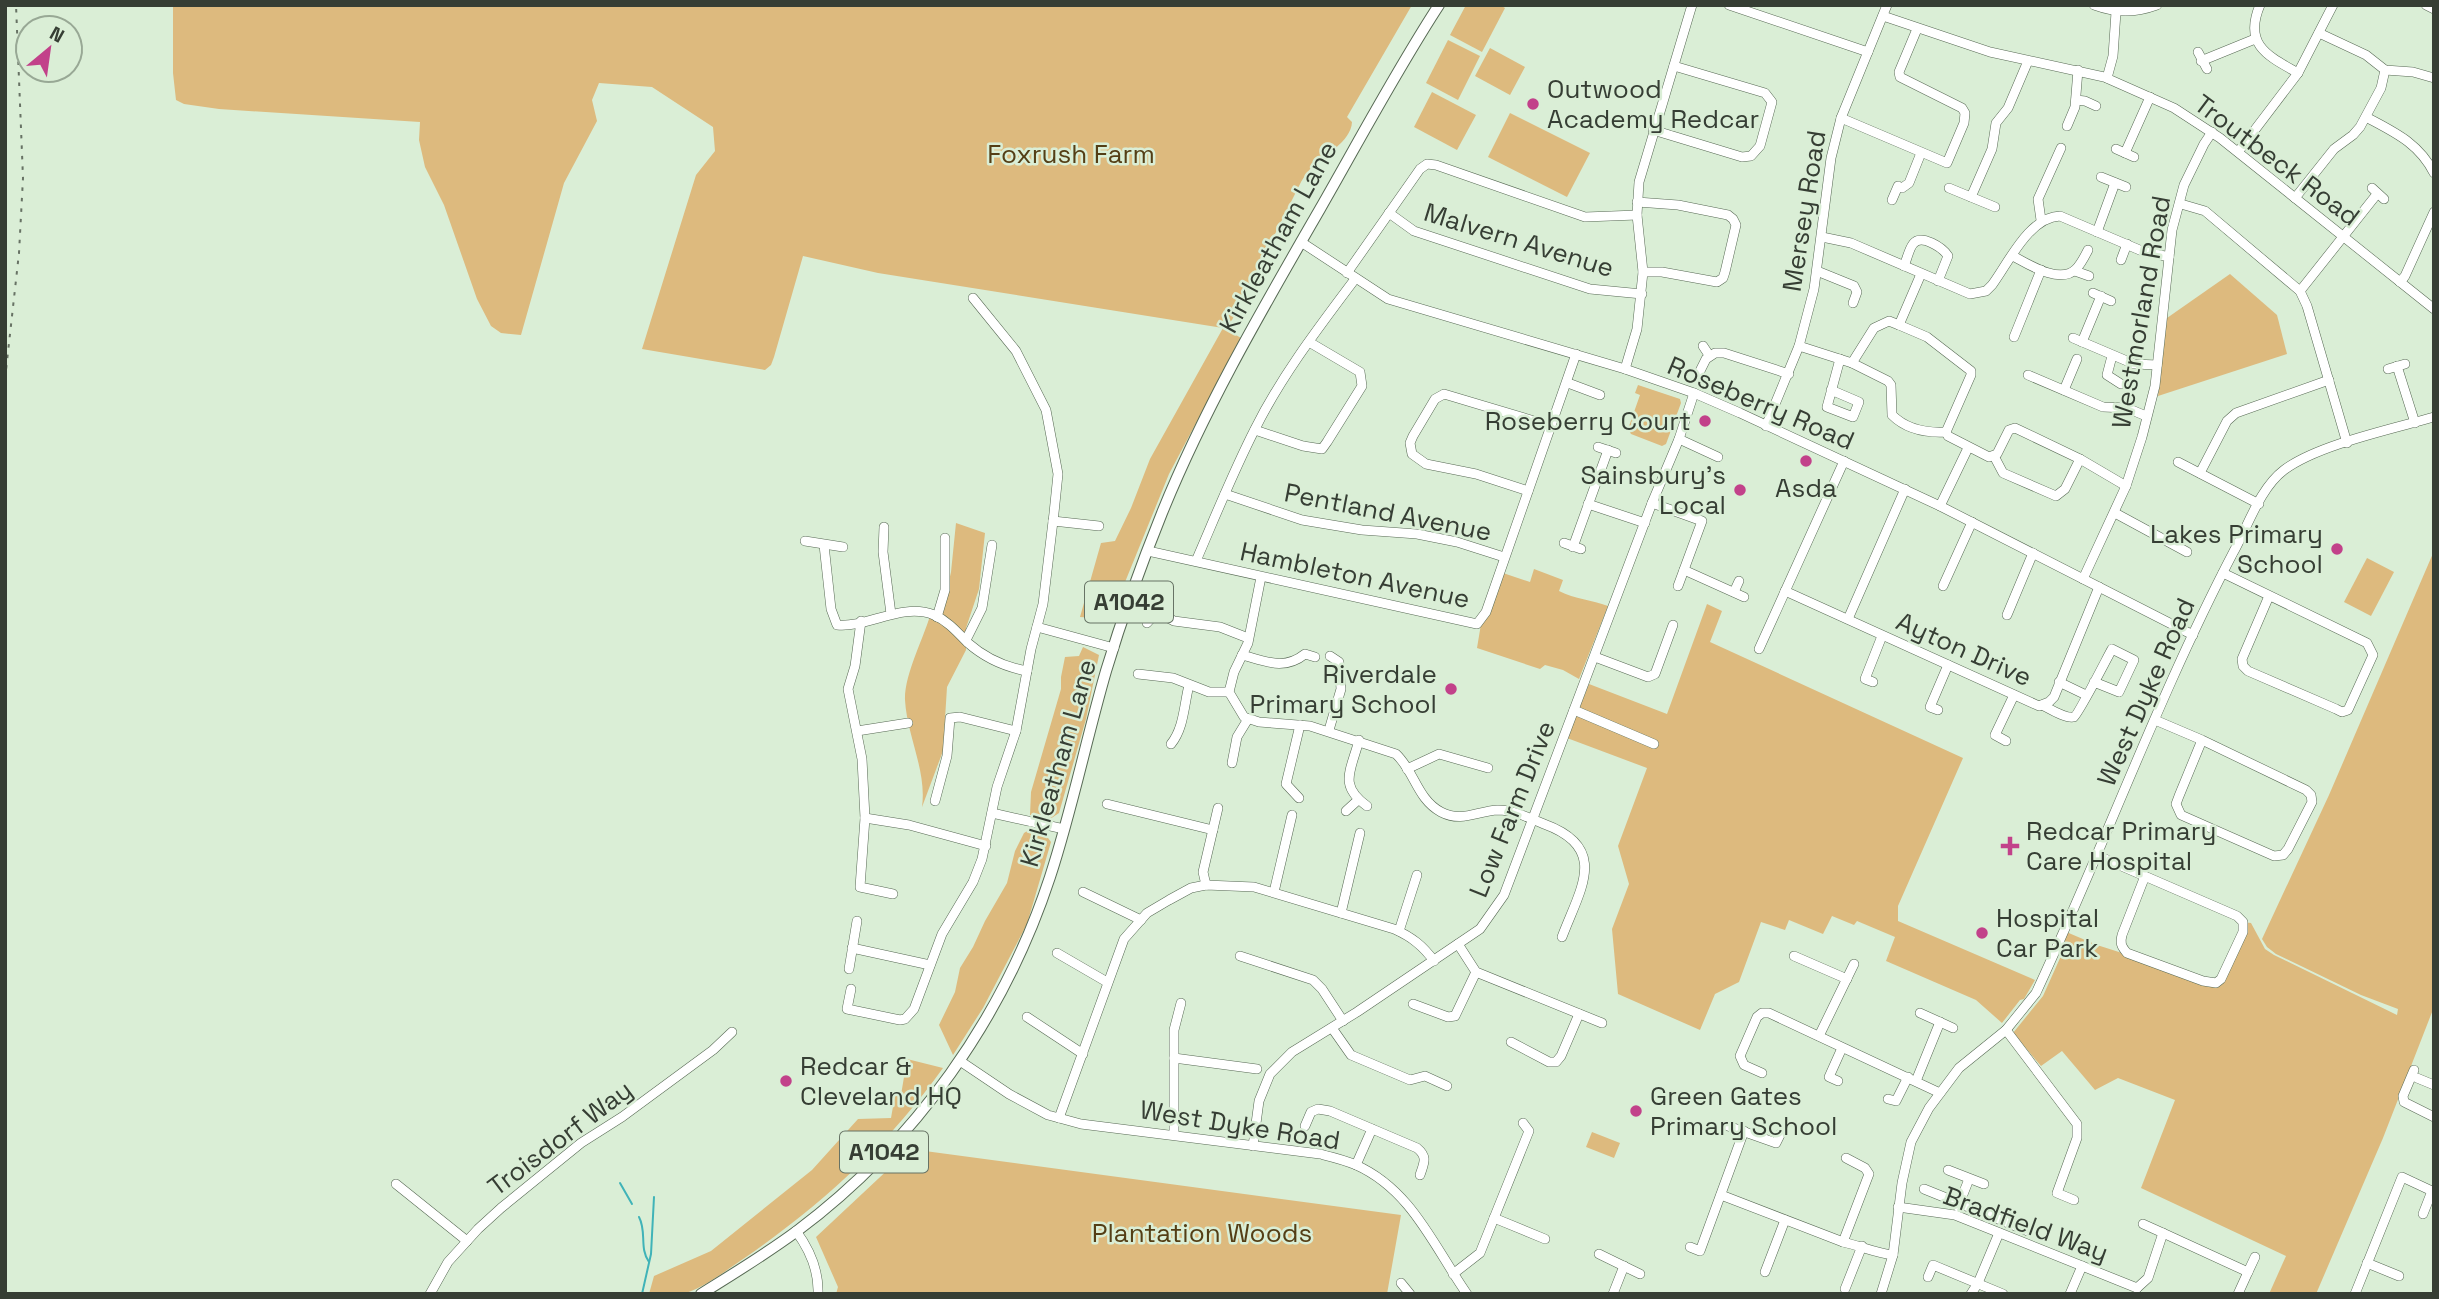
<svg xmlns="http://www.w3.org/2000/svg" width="2439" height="1299" font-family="'Space Grotesk',sans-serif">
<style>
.green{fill:#ddba7e}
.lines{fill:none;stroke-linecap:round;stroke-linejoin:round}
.stream{stroke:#40b3b8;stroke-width:2}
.minor-casing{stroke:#576954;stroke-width:10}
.major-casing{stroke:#576954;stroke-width:12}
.minor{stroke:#fff;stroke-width:9}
.major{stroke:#fff;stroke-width:10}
.rail{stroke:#677264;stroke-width:2;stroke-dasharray:3.5 7;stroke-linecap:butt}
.poi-dot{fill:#c2418a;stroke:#daeed6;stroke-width:2.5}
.labels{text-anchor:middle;stroke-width:5;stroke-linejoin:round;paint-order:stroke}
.shield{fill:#daeed6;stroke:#677365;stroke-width:2}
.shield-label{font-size:24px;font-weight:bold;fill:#363e34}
.poi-label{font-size:26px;fill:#363e34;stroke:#daeed6;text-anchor:start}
.park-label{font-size:26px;fill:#543e15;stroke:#daeed6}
.street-label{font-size:26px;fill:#363e34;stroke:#daeed6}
</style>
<rect width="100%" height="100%" fill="#daeed6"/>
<g class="green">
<path d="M173,5H1412L1347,117L1352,122C1351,142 1324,155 1311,168C1307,172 1304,177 1301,182L1232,320L1224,328L1241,338L1169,474L1110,619L1080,617L1101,543L1115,541L1131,508L1150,459L1223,328L878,273L803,256L774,357L771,365L765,370L642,349L696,175L715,151L713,127L652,87L599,83L592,100L597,121L564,183L521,335L501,333L491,326L477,299L444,205L425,167L419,140L420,122L219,109L184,104L176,100L173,73Z"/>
<polygon points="1466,5 1500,5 1505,8 1482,52 1450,35"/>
<polygon points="1448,40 1480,56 1458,100 1426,83"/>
<polygon points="1490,48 1525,67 1510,95 1475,76"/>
<polygon points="1432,92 1476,115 1457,150 1414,127"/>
<polygon points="1510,113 1590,153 1567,197 1488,157"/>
<polygon points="2230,274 2277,315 2287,354 2158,396 2167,318"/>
<polygon points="1638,385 1680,399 1681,403 1666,444 1662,446 1631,434 1628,429 1640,395 1635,393"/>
<path d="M956,523L985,533L979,589L966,628V650L947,687L943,751L922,807C927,771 907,736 905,700C904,676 923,639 930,616L940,621L951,572Z"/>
<polygon points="2434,551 2434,1007 2383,1138 2316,1294 2269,1294 2286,1256 2141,1188 2175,1100 2118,1078 2095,1090 2062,1051 2041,1066 2013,1033 2043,996 2065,947 2064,931 2097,945 2216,983 2243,922 2251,923 2265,949 2274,955 2397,1015 2398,1009 2361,995 2276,954 2267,947 2262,939 2329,795"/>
<polygon points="2367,558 2394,572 2371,616 2344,602"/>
<path d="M1534,569L1563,580L1559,591C1575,599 1592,600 1608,606L1579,679L1563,670L1545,665L1540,669L1477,648L1481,624L1503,573L1530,582Z"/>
<polygon points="1707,604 1722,611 1710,642 1963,758 1898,906 1898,921 2035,980 2024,999 2020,1000 2002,1023 1976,1000 1886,961 1895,937 1857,921 1854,925 1832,916 1823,934 1789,920 1785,930 1761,922 1739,982 1715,994 1700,1030 1618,994 1612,929 1629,884 1618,846 1647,768 1567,738 1589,684 1667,714"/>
<polygon points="1083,647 1099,655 1086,719 1059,813 1050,819 1030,815 1031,792 1061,689 1061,677 1065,657 1079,656"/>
<polygon points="1032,828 1045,834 1051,842 1027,924 983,1008 953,1055 939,1025 955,992 960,968 973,947 985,921 1007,883 1015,851 1024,833"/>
<path d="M907,1059L943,1068C889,1144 822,1204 746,1257C728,1269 707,1286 686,1293C676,1297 660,1294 649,1294L654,1276L711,1251L812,1170L858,1119L891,1118L895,1095H901Z"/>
<polygon points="1592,1132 1620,1143 1614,1158 1586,1147"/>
<polygon points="910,1149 1401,1215 1387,1294 836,1294 838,1287 816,1237"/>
</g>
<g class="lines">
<g class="stream">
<polyline points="620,1183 632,1204"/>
<path d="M639,1217C647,1232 639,1248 649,1262"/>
<polyline points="642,1294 651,1254 654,1197"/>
</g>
<g class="minor-casing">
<g id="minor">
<polyline points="1729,5 1868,52"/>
<path d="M2094,5C2116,13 2135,13 2157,5"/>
<path d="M2260,5C2243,45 2268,56 2298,73"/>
<polyline points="2426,5 2434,9"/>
<polyline points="1883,16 1990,52 2104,77 2174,108 2220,138 2434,309"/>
<polyline points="2319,33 2366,55 2385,70 2413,72 2434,78"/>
<polyline points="2198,52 2207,69"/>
<polyline points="2201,61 2255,39"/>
<polyline points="2107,78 2113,56 2116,12"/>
<polyline points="2076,100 2085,101 2096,106"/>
<path d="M2366,117C2394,132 2419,143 2434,173"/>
<polyline points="1841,118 1947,163 1964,123 1965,113 1962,108 1900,77 1899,72 1917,29"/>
<polyline points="2067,126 2075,107 2078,70"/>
<polyline points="1653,130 1742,157 1751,156 1760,146 1772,102 1765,93 1674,66"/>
<polyline points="2116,149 2134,157"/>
<polyline points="2238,152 2298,73 2333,5"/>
<polyline points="2125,153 2150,97"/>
<polyline points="2101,177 2126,187"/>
<polyline points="1949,188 1995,207"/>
<polyline points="2372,188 2384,199"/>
<polyline points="1971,197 1992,149 1996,123 2008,108 2028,61"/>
<polyline points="2295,198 2334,149 2353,135 2360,127 2381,88 2385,70"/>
<polyline points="1892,200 1898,186 1902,188 1909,183 1921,153"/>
<polyline points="1637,202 1678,205 1728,215 1733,219 1736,225 1725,272 1723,278 1717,282 1662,272 1643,272"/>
<polyline points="2181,204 2205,211 2300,291 2307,306 2347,443"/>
<polyline points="1389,213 1414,231 1590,289 1642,294"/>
<polyline points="2041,220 2038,199 2061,148"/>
<polyline points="2097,232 2115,183"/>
<path d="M1822,237L1851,243L1970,294L1986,291L1992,285C2009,262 2029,217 2060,216L2142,251L2169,257"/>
<polyline points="1301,242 1388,299 1625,369 1694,393 1740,413 1940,506 2193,635"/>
<path d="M2013,256C2028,264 2060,285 2076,269C2081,264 2085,256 2088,250"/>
<polyline points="2121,260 2127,244"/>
<path d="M1904,266C1907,259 1909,249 1913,244C1921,233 1943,248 1948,256L1938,281"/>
<polyline points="1817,271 1854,286 1857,292 1853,303"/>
<polyline points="2075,271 2089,276"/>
<polyline points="1347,273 1420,169 1427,164 1436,165 1585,217 1637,215"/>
<polyline points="1921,274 1899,325 1927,337 1971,371 1971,375 1946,432 1948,436 1989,457 1997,454 2009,430 2015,428 2080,459 2126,486"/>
<polyline points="2400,282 2405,276 2434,212"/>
<polyline points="2300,291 2377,194"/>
<polyline points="2093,293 2111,301"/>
<polyline points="2014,337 2041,270"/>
<polyline points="2073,338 2134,364 2157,365"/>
<polyline points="2082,342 2101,296"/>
<polyline points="1703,346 1709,355"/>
<path d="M1799,346L1852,363L1888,381L1891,385L1892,415C1906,429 1927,433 1946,432"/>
<polyline points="2112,356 2107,375 2121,384"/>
<polyline points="1852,363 1874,328 1889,321 1899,325"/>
<polyline points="2397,366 2415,423"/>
<polyline points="1625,369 1637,329 1643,272 1637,215 1639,182 1692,5"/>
<polyline points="2388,369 2405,364"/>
<polyline points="1699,373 1706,359 1715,353 1724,353 1789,374"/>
<polyline points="2028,375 2103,407 2127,408 2146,416"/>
<polyline points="1568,383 1600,395"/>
<polyline points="1831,390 1859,402 1853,417 1827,407 1840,359"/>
<polyline points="2064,390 2077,359"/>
<polyline points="1766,426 1799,346 1814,289 1831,158 1841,118 1887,5"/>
<polyline points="1255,430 1303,446 1322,449 1327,442 1362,386 1360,372 1309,342"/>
<polyline points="1679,439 1718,457"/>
<polyline points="1598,447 1616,453"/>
<polyline points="1994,456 2003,473 2056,496 2065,489 2080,459"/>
<polyline points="2178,462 2259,504"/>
<polyline points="2200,473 2227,421 2236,413 2329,380"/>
<polyline points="1528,491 1476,474 1426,464 1412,454 1410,443 1413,436 1435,399 1444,394 1551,426"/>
<polyline points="1225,494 1302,520 1362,530 1417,534 1457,542 1504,557"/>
<polyline points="1652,503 1702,521 1678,586"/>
<polyline points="1588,504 1645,523"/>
<polyline points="1940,506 1968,448"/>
<polyline points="2115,513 2187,552"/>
<polyline points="1053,521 1099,526"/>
<polyline points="884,527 883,552 891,614"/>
<polyline points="805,541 843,547"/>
<polyline points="1564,543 1581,549"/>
<path d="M824,545L831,609L837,625C868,628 902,602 934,615C948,621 958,633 968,643C985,658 1005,667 1027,671"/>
<polyline points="1573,547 1608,450"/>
<polyline points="1148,551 1477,624 1486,612 1576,354"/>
<path d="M1196,561C1215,517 1233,472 1255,429C1282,375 1319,327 1355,279"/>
<polyline points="1684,570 1744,597"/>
<polyline points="2223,573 2367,643 2373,655 2348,710 2342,712 2336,709 2248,671 2243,666 2242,659 2269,596"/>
<path d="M1261,577L1248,643L1234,672L1229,692L1244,717L1259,722L1310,726L1396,754C1415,772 1417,799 1441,812C1462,823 1477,811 1498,810C1514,810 1529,818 1544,824C1610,848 1580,889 1562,937"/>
<polyline points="2083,579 2126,486 2142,437 2155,386 2172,230 2184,185 2204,144 2212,132"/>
<polyline points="1943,586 1972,522"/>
<polyline points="1785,591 2039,706 2049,702 2054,697 2099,587"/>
<polyline points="1734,592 1739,581"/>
<polyline points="1157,612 1174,621 1220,627 1248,638"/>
<polyline points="2007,615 2033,553"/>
<polyline points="937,617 945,590 945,538"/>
<polyline points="1848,619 1905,489"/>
<polyline points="861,621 855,666 848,689 862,759 865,818 860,887 893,894"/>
<polyline points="1147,623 1157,612 1148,603"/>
<polyline points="1037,627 1114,648"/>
<polyline points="966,640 982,608 992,545"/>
<polyline points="1759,649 1844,461"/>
<path d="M1242,655C1265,661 1284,671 1305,654L1315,657"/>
<polyline points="1595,657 1648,677 1655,674 1673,625"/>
<polyline points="1138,674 1173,678 1209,692 1229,692"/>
<polyline points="1873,682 1865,679 1882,636"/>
<polyline points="2059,682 2086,695"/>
<path d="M2042,705C2050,709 2066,719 2074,717C2078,715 2107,658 2112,649L2134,660L2119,692L2094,682"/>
<polyline points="1574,710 1654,744"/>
<polyline points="1938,710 1930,707 1948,665"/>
<polyline points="2155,720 2202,740 2179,796 2176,804 2181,815 2274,856 2283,855 2288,849 2312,802 2311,795 2306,790 2202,740"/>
<polyline points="1329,730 1341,689 1339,662 1330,656"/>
<polyline points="857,731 908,723"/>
<path d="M1359,740C1351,771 1338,785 1367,806"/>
<polyline points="2006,741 1995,735 2014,695"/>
<path d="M1171,744C1184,728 1184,705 1189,685"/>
<polyline points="1232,763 1237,737 1248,719"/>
<polyline points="1407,769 1439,754 1488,768"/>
<polyline points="1299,798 1286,784 1300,725"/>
<polyline points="935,801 947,756 950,718 960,717 1016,731"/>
<polyline points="1107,804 1213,830"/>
<polyline points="1346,811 1358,800"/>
<polyline points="992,813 1064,829"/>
<polyline points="865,818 909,825 986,846"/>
<path d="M2096,855L2237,916L2243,922V932L2221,979L2216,983L2203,981L2127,953C2121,946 2120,943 2122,935L2145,876"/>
<polyline points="1206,885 1203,872 1218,808"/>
<polyline points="1083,892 1141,920"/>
<polyline points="1274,892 1292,815"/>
<polyline points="1341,913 1360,833"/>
<polyline points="1399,931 1417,875"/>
<polyline points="1458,944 1476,972 1602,1023"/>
<polyline points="852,948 930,965"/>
<polyline points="1057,953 1107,982"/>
<polyline points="1240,956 1313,980 1322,989 1343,1021"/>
<polyline points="1794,956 1847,979"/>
<polyline points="849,969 857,921"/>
<polyline points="851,989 847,1009 900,1020 905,1019 914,1009 942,934 973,882 982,859 997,787 1016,731 1031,649 1043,604 1054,513 1058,474 1046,410 1016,351 973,298"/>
<polyline points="1413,1004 1448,1017 1455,1016 1476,972"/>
<polyline points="1920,1013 1953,1028"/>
<polyline points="1027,1017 1083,1054"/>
<polyline points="1332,1028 1351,1055 1410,1080 1425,1076 1447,1086"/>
<polyline points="2006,1030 2077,1124 2077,1138 2057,1193 2074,1200"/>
<polyline points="1819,1036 1854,964"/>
<polyline points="1511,1042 1549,1062 1556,1062 1561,1056 1579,1014"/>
<polyline points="1174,1058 1257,1069"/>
<path d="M960,1061L1009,1094L1048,1115L1081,1124L1320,1154C1332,1157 1345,1160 1356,1165C1412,1190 1434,1247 1467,1294"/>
<polyline points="2414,1070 2403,1096 2404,1102 2434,1117"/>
<polyline points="1762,1073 1744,1065 1740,1056 1757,1017 1762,1013 1769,1013 1940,1093"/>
<polyline points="2417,1078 2434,1085"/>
<polyline points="1838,1081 1829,1077 1842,1048"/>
<polyline points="1916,1081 1940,1022"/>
<polyline points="1888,1099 1896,1101 1908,1077"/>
<path d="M1059,1118L1124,939L1147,913L1169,900L1191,888L1206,885L1254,887L1394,929C1412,937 1423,946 1434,961"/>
<path d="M1305,1126L1311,1112L1318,1109L1330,1111L1417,1148C1428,1157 1424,1163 1420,1175"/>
<polyline points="1728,1126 1776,1143 1781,1133"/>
<polyline points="1174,1135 1174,1030 1181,1003"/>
<polyline points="1253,1146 1259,1101 1270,1074 1292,1052 1357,1012 1480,929 1504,895 1652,503 1679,439 1694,393"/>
<polyline points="1356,1165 1372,1129"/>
<polyline points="1948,1170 1984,1184"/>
<polyline points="396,1184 467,1241"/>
<polyline points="1924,1189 2028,1231"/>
<path d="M1721,1195L1843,1242C1860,1246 1876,1253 1893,1255"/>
<polyline points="1898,1207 1955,1215 2137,1288"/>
<polyline points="1958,1207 1969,1179"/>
<polyline points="1494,1218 1545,1239"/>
<polyline points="2143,1224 2163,1233"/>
<path d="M796,1231C810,1250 819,1270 818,1294"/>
<polyline points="1843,1242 1869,1174 1865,1168 1846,1158"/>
<polyline points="1690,1247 1700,1251 1744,1131"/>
<polyline points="1599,1254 1640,1274"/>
<polyline points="2367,1263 2399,1276"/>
<polyline points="1765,1272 1785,1220"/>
<polyline points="2248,1272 2255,1257"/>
<polyline points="1453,1274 1480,1253 1529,1131 1523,1123"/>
<polyline points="1928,1277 1933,1265 2003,1294"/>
<polyline points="1401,1283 1410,1294"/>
<polyline points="2137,1288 2148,1278 2163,1233 2248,1272 2238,1294"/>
<polyline points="1845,1289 1862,1246"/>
<polyline points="430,1294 448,1262 478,1229 501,1208 581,1143 622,1117 713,1050 732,1032"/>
<polyline points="1613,1294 1624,1266"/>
<path d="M1881,1294L1893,1255L1902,1183L1911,1142L1929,1108L1959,1068L2006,1030L2036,993C2104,847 2159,694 2234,551C2248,526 2260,488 2284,470C2317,445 2392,429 2434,417"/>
<polyline points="1971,1294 1978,1283 1999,1233"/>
<polyline points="2070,1294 2082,1266"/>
<polyline points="2355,1294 2402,1177 2432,1191 2423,1214"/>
</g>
</g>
<g class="major-casing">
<path id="major" d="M701,1294C733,1274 766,1254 797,1231C915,1143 1004,1017 1050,877C1072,810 1086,740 1106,671C1122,618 1141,565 1162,513C1205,407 1263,308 1320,209C1359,141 1396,71 1439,5"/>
</g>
<use href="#minor" class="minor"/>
<use href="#major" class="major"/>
<polyline class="rail" points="5,379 19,253 23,178 16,5"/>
</g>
<g class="poi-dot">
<circle cx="1533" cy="104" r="7"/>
<circle cx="1705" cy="421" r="7"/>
<circle cx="1806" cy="461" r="7"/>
<circle cx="1740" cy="490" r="7"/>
<circle cx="2337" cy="549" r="7"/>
<circle cx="1451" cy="689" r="7"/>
<path d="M2006.5 835.5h7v7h7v7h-7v7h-7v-7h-7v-7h7z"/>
<circle cx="1982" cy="933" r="7"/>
<circle cx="786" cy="1081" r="7"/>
<circle cx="1636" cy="1111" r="7"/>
</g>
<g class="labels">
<g class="shield">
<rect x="1085" y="581.5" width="88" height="41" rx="5"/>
<rect x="840" y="1131.5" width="88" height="41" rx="5"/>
</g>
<g class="shield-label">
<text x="1129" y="610">A1042</text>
<text x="884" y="1160">A1042</text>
</g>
<g class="poi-label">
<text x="1547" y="98">Outwood<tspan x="1547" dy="30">Academy Redcar</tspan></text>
<text x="1691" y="430" text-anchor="end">Roseberry Court</text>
<text x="1726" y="484" text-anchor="end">Sainsbury's<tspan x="1726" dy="30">Local</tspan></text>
<text x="1806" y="497" text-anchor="middle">Asda</text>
<text x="2323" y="543" text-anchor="end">Lakes Primary<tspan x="2323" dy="30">School</tspan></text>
<text x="1437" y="683" text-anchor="end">Riverdale<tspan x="1437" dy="30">Primary School</tspan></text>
<text x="2026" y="840">Redcar Primary<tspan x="2026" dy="30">Care Hospital</tspan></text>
<text x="1996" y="927">Hospital<tspan x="1996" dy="30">Car Park</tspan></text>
<text x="800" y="1075">Redcar &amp;<tspan x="800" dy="30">Cleveland HQ</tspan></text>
<text x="1650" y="1105">Green Gates<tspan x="1650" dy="30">Primary School</tspan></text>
</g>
<g class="park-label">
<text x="1071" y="163">Foxrush Farm</text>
<text x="1202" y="1242">Plantation Woods</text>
</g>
<g class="street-label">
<text transform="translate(2277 160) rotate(37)" y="9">Troutbeck Road</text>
<text transform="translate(1804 211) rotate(-81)" y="9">Mersey Road</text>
<text transform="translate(1278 237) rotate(-61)" y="9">Kirkleatham Lane</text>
<text transform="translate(1519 240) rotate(17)" y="9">Malvern Avenue</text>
<text transform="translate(2141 312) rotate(-80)" y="9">Westmorland Road</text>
<text transform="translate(1761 403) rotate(23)" y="9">Roseberry Road</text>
<text transform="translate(1388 512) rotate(11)" y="9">Pentland Avenue</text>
<text transform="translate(1355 575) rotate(12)" y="9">Hambleton Avenue</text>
<text transform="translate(1964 649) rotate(24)" y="9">Ayton Drive</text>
<text transform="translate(2146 692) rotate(-66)" y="9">West Dyke Road</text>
<text transform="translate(1058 763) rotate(-74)" y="9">Kirkleatham Lane</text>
<text transform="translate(1512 809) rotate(-68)" y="9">Low Farm Drive</text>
<text transform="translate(1240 1125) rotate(9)" y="9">West Dyke Road</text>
<text transform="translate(560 1138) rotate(-37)" y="9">Troisdorf Way</text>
<text transform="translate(2026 1224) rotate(20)" y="9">Bradfield Way</text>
</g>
</g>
<rect width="2439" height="1299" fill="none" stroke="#363e34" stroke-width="14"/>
<g transform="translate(49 49) rotate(29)"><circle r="33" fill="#daeed6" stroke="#98a895" stroke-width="2"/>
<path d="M0-5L12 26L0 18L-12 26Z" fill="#c2418a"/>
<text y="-10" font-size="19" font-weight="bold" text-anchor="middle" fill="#363e34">N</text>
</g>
</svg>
